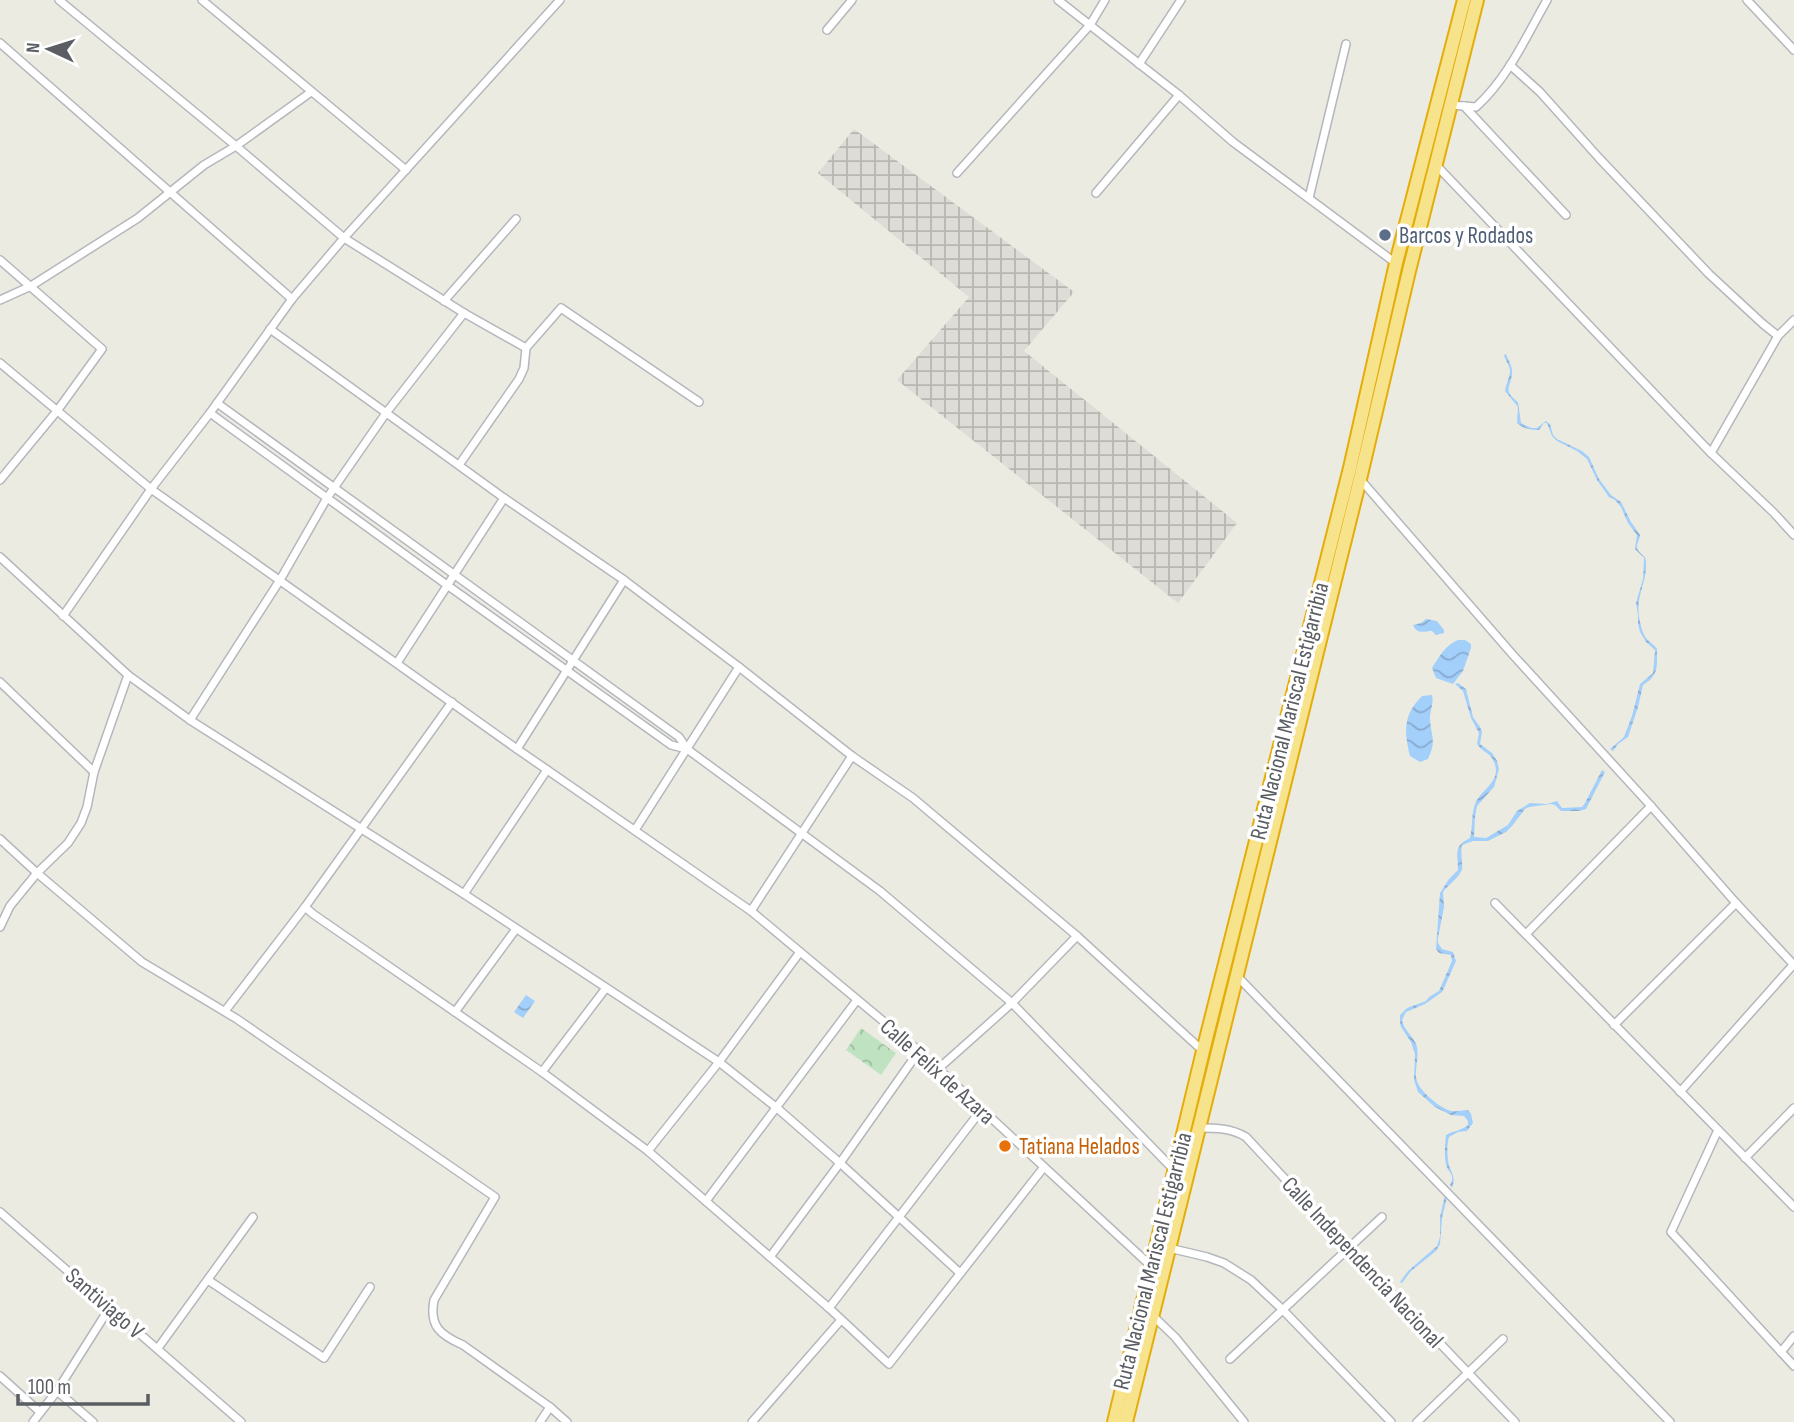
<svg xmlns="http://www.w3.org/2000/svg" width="1794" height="1422" font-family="'Sofia Sans Condensed',sans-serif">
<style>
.industrial{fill:url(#industrial-grid)}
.park{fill:url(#park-crowns)}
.water{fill:url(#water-waves)}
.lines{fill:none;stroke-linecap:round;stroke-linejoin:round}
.street-casing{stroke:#b4b7bc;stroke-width:10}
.highway-casing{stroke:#e4ad0a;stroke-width:16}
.street{stroke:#fff;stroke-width:7}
.highway{stroke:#f8e38d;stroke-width:12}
.service-dot{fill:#5c6f8a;stroke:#fff;stroke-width:2.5}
.food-dot{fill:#e8710a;stroke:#fff;stroke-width:2.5}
.labels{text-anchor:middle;stroke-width:7;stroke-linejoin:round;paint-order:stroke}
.service-label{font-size:23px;fill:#4e5e75;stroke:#fff;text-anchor:start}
.street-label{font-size:23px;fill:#5a5d62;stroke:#fff}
.food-label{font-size:23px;fill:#c56008;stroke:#fff;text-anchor:start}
</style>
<defs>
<pattern id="industrial-grid" width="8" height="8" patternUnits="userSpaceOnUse" patternTransform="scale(1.75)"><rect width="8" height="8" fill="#dedcd6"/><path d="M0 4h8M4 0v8" fill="none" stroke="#b7b6b1"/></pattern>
<pattern id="park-crowns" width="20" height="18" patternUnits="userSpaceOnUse" patternTransform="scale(1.75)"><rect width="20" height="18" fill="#bfe3c1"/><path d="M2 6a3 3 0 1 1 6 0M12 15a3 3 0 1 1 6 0" fill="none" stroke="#9ebba0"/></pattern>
<pattern id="water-waves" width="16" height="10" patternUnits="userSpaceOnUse" patternTransform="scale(1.75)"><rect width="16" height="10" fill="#a3cffb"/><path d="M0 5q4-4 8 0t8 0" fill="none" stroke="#88abcf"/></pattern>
</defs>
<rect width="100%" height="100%" fill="#ecebe2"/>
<polygon class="industrial" points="854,129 1074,292 1024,351 1237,523 1178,603 897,380 969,297 818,173"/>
<polygon class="park" points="861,1028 896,1053 881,1075 846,1050"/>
<g class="water">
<path d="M1506,354C1508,360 1512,365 1512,371C1512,388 1501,389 1518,402L1521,423L1531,428H1537L1546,421L1550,424L1553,435L1557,439L1582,451L1589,457L1599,479L1611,495L1621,502L1631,522L1640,535C1640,539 1635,546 1638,550C1641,556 1646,554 1646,563C1647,576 1641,588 1639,601C1637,610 1640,629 1646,638C1649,642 1654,644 1657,649C1657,667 1659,675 1643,685L1638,707L1628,737L1618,744L1613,751L1610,749L1624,737L1632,716L1640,684L1653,673L1655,650L1646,642L1640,632L1638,624V615L1636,603L1643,579L1644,558L1635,549L1637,535L1628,523L1621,507L1615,500L1609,497L1597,480L1587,459L1577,451L1557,441L1552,436L1547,423H1544L1539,430C1530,430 1524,429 1517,423L1518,407L1505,391C1506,384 1510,377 1510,370C1509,364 1505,360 1504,355Z"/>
<path d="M1426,619L1437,621L1444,630V633L1436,635L1432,631C1424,631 1417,635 1413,625L1421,623Z"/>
<path d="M1458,640H1465L1471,644V648L1463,671L1453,684L1436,678L1432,668C1439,657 1445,645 1458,640Z"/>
<path d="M1458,683L1466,689L1473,717L1480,727L1482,732L1480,744L1492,753L1497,761L1499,769L1494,787L1477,806L1475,817L1474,837L1486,838L1508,825L1517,811L1530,803L1547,804L1557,801L1562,808L1582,807L1585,803L1602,770L1605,772L1586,809L1579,811H1561L1555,805L1551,804L1529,807L1525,809L1512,826L1506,832L1488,841H1473L1462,845C1460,853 1463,861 1462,869C1460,877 1448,885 1443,892L1444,907L1438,938V943L1442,949L1453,952L1456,961L1444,988L1442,992L1425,1004L1406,1012L1402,1020C1404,1030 1412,1035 1416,1044C1420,1054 1415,1067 1416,1077C1417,1090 1440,1108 1451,1111C1456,1112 1463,1110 1468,1110L1471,1114L1473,1123L1467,1131L1458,1132L1449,1137C1447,1144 1447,1152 1448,1160C1449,1172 1457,1174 1452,1188L1450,1185C1456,1173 1448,1174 1446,1164C1444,1155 1445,1144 1446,1135C1453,1131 1463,1130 1468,1125V1121L1464,1116L1451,1115L1435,1107L1418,1092L1414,1080L1415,1054L1411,1042L1401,1027L1400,1022V1015L1407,1008L1426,1001L1429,997L1439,991L1452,961L1451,955L1439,953L1436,949L1440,893L1449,879L1458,870C1458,853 1453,846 1470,838C1473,826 1471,815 1475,804C1481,789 1504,781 1493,760C1489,752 1481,751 1477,744L1479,733L1471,718L1463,691L1455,684Z"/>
<path d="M1432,695C1434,704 1430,710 1430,719C1431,737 1437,740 1428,759L1420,762L1410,756C1404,731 1403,715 1422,696Z"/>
<polygon points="526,995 535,1001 523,1018 514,1012"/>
<polygon points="1445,1195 1447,1197 1442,1218 1440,1244 1436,1251 1411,1271 1402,1283 1400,1282 1408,1271 1437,1246 1440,1237 1440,1217"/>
</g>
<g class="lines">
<g class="street-casing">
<g id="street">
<polyline points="59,0 236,146 344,238 464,313 526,348"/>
<polyline points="202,0 406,170"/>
<polyline points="1058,0 1179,95 1233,142 1397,264"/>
<polyline points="1747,0 1794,50"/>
<polyline points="827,30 852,0"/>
<polyline points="0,43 292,299"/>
<polyline points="1139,64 1181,0"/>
<polyline points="1510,65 1540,92 1599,158 1709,274 1763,324 1778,336"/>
<path d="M1450,105L1476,107C1508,78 1526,37 1547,0"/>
<polyline points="1464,106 1566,215"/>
<polyline points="1436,165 1711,453 1773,512 1794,535"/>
<polyline points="957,173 1090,25 1105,0"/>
<polyline points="1096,193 1179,95"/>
<polyline points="1309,198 1346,44"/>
<polyline points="0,260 102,349 57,411 0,480"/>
<polyline points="0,300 31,286 138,218 204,165 236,146 311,92"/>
<polyline points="444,301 516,219"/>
<polyline points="270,329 504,498 624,580 739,667 852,756 913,798 1077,936 1203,1051"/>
<polyline points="0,363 151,489 517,749 751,911 919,1051 1151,1266"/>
<polyline points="210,413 447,585 671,745 687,749 679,737 217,403"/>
<polyline points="1711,453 1778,336 1794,320"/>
<polyline points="459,465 519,379 524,368 526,348 561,308 699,402"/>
<polyline points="1360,479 1513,655 1651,806 1736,903 1794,965"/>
<polyline points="0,557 128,675 190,720 464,894 719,1062 777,1108 840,1163 960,1273"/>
<polyline points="63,616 151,489 210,413 292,299 344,238 560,0"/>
<polyline points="397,663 504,498"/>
<polyline points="0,682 94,772"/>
<polyline points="190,720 280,580 327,498 386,413 464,313"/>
<polyline points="517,749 624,580"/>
<polyline points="687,749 880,891 1012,1003 1174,1170"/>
<polyline points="635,830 739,667"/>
<path d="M0,839L37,873L142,962L237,1019L495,1197L434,1300C429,1326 440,1335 463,1345L550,1407L567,1422"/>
<polyline points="464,894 547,770"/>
<polyline points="1495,903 1794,1207"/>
<polyline points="305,907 313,914 542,1072 648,1151 829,1308 889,1364 1044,1167"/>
<polyline points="751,911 852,756"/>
<polyline points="0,927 10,906 37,873 68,843 81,823 87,807 94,772 128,675"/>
<polyline points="1526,934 1651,806"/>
<polyline points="1237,976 1670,1422"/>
<polyline points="225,1011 305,907 452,702"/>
<polyline points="455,1012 516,929"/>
<polyline points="1614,1025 1736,903"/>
<polyline points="938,1069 1012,1003 1077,936"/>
<polyline points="542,1072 606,988"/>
<polyline points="1680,1092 1793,965"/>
<path d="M1199,1128C1216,1128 1231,1128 1246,1137L1349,1248L1515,1422"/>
<polyline points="1718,1130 1671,1232 1794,1366"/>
<polyline points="648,1151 719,1062 800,952"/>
<polyline points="1745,1158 1794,1108"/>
<polyline points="706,1201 857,1000"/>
<polyline points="0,1212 241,1422"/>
<polyline points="1169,1248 1207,1257 1224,1263 1251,1280 1283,1310 1391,1422"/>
<polyline points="770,1257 840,1163 919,1051"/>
<polyline points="208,1280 324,1358 370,1287"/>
<polyline points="829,1308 982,1109"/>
<polyline points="1152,1315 1175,1337 1244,1422"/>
<polyline points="158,1348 253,1217"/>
<polyline points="1781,1352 1794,1336"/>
<polyline points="1230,1359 1382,1217"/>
<polyline points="0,1376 40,1412"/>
<polyline points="57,1391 93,1422"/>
<polyline points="33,1422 57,1391 110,1307"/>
<polyline points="540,1422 550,1407"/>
<polyline points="752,1422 841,1320"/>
<polyline points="1417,1422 1503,1339"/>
</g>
</g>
<g class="highway-casing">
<g id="highway">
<polyline points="1114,1422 1203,1051 1350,468 1396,263 1464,0"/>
<polyline points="1126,1422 1360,479 1409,271 1477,0"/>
</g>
</g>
<use href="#street" class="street"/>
<use href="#highway" class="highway"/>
</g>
<circle class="service-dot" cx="1385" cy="235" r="7"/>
<circle class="food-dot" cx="1005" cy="1146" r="7"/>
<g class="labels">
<g class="service-label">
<text x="1399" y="243">Barcos y Rodados</text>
</g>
<g class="street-label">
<text transform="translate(1289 711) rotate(-76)" y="8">Ruta Nacional Mariscal Estigarribia</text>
<text transform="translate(938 1071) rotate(42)" y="8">Calle Felix de Azara</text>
<text transform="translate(1152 1261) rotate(-76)" y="8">Ruta Nacional Mariscal Estigarribia</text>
<text transform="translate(1363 1262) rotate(47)" y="8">Calle Independencia Nacional</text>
<text transform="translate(105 1303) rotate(41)" y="8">Santiviago V</text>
</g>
<g class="food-label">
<text x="1019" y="1154">Tatiana Helados</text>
</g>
</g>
<g transform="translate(49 49) rotate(274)" stroke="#ffffff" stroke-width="5" paint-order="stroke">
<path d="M0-5L12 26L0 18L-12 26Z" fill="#5a5d62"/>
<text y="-10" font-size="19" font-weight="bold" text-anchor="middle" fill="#5a5d62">N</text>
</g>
<path d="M18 1394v10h130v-10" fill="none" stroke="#5a5d62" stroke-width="3.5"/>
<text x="28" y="1394" font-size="21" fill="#5a5d62" stroke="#ffffff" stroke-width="5" paint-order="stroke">100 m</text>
</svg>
